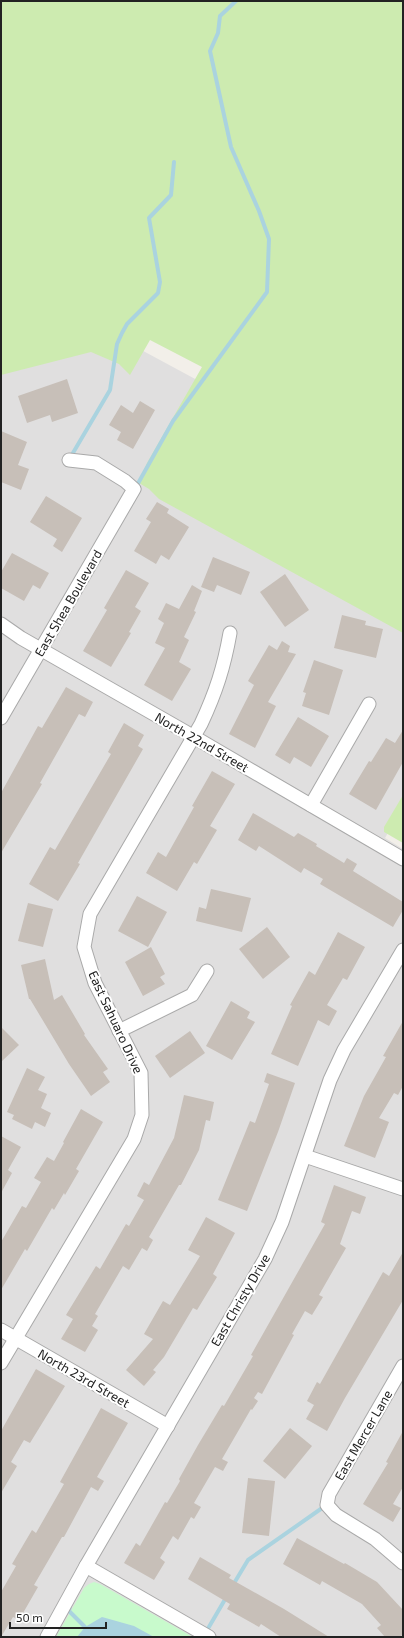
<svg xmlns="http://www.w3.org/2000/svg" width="404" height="1638" font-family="'Exo 2',sans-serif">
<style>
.residential{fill:#e0dfdf}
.grass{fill:#cdebb0}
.park{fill:#c8facc}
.water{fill:#aad3df}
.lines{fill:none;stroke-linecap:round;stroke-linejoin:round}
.stream{stroke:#aad3df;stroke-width:4}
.building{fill:#c7bfb8}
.minor-casing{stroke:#a9a9a9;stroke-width:15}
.minor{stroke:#fff;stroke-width:13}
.labels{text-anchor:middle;stroke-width:4;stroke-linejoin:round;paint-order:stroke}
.street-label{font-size:13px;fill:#222;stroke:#fff}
</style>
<rect width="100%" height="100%" fill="#f2efe9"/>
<polygon class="residential" points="121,339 223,394 403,627 403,807 385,838 403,849 403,1637 1,1637 1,368"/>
<g class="grass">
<polygon points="1,1 403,1 403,633 159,499 149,489 139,483 147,463 202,367 150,340 130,375 119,364 91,352 1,375"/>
<polygon points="403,795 403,843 384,832 384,827"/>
</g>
<polygon class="park" points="94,1582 100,1584 193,1637 56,1637 84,1588 89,1584"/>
<polygon class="water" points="102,1617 134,1626 154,1637 77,1637 85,1627"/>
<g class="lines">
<g class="stream">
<polyline points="70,458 110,390 117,344 122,333 127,324 158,293 160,282 149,218 171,195 174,162"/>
<polyline points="136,487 173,421 267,292 269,239 259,211 231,147 210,51 218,33 220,16 236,1"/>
<polyline points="233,1585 248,1560 325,1506"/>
<polyline points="70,1606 69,1611 85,1627 89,1630"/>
<polyline points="206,1632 227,1596"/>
</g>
</g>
<g class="building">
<polygon points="67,379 78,413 52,422 50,415 27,423 18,396"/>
<polygon points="140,401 155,410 133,449 117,440 121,432 109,425 121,405 133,413"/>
<polygon points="1,431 27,442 18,465 29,469 21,490 1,482"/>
<polygon points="46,496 82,518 62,552 53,546 57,539 30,522"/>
<polygon points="157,502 169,509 167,513 189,527 169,560 161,555 156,564 134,551 151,522 146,519"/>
<polygon points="12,553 49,573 40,589 33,585 24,601 1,588 1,572"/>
<polygon points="213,557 250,572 241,595 217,585 214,592 201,587"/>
<polygon points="126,570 149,583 135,607 141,611 129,632 131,633 111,667 83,651 107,610 104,608"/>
<polygon points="285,574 309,610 285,627 260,592"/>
<polygon points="192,585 202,591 194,611 196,612 184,637 189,640 179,662 191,669 172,701 144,685 165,648 155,643 164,623 158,619 166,603 179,609"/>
<polygon points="342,615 366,621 365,625 383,629 376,658 334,648"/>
<polygon points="282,641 290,646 288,652 296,654 268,702 276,706 255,748 229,734 254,685 248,681 269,645 277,650"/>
<polygon points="314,660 343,670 329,715 302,706 306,693 303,692"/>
<polygon points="66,687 93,702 85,717 79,714 40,783 42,784 1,853 1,793 38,726 42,728"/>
<polygon points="298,717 329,736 311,767 294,757 290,764 275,755"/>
<polygon points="124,723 144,735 138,746 143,749 78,863 80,864 58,901 29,884 50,847 55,850 111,754 108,752"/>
<polygon points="403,730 403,762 376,810 349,794 369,761 371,762 386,738 395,743"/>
<polygon points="212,771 235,784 210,826 217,830 197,864 194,862 177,891 146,873 158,852 166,857 194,807 192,806"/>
<polygon points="253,813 294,837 298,833 317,844 316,846 344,863 347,858 357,864 353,871 403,902 403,910 393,927 320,884 323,879 304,868 301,873 259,846 256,851 238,840"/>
<polygon points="211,889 251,898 242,932 196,921 199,907 206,909"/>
<polygon points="137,896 167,912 148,947 118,931"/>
<polygon points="28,903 53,909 43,947 18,941"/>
<polygon points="267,927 290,957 263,979 239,949"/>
<polygon points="338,932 365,947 347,980 343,978 327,1005 337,1011 329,1026 318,1020 298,1066 271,1054 292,1006 290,1005 309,971 315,975"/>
<polygon points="151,947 165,974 160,977 165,984 143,996 125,962"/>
<polygon points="45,959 54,1000 62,995 85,1034 84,1035 108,1069 103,1072 110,1082 91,1096 69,1064 30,999 29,999 21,965"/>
<polygon points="231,1001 250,1012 247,1018 255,1022 232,1060 206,1046"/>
<polygon points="403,1021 403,1086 398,1095 394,1093 379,1118 389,1122 375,1158 344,1146 364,1096 386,1057 383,1056"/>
<polygon points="1,1027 19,1045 1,1062"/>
<polygon points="190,1031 205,1053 170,1078 155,1056"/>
<polygon points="27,1068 45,1077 38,1090 47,1094 41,1108 51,1113 45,1127 35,1122 32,1129 12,1119 14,1115 7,1112"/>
<polygon points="267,1073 295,1083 278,1132 247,1211 218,1200 250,1121 255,1123 269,1084 264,1082"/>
<polygon points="184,1095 214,1102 210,1121 206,1120 199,1150 181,1185 179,1185 149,1237 153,1240 147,1251 142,1248 129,1270 123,1266 95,1314 98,1316 92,1326 98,1330 85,1352 61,1339 73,1319 66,1315 96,1266 100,1269 126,1224 129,1226 144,1200 137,1196 144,1182 149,1185 174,1138"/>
<polygon points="81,1109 103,1122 76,1169 79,1171 65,1195 64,1193 54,1210 52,1208 27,1251 25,1249 1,1290 1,1242 22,1206 26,1208 41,1182 34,1178 47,1157 54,1161 64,1143 63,1142"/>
<polygon points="1,1136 21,1147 8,1170 12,1173 1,1193"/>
<polygon points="334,1185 366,1197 360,1214 352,1211 340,1244 346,1248 319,1295 323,1297 312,1315 305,1311 292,1334 294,1335 262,1394 258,1392 254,1398 258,1401 252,1410 251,1409 222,1459 228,1462 223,1471 215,1467 194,1503 201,1507 194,1519 191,1517 178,1540 173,1536 160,1558 165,1562 154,1580 124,1563 136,1543 140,1546 165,1502 167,1503 180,1481 179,1479 198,1445 222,1405 224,1406 253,1356 251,1355 325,1224 321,1222"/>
<polygon points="206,1217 235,1233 213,1274 217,1277 197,1310 193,1308 164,1357 153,1370 156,1372 144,1386 126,1370 153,1339 144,1334 163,1301 170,1305 200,1256 188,1250"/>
<polygon points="403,1252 403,1300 345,1398 327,1431 306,1419 314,1405 307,1401 317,1382 320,1384 383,1272 389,1276"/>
<polygon points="36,1369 65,1386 30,1443 24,1440 11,1462 17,1466 1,1493 1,1431"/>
<polygon points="101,1408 128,1423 97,1477 104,1481 98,1491 91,1487 64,1537 62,1537 34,1585 38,1587 19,1620 13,1617 1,1637 1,1592 16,1566 12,1564 32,1530 36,1533 64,1484 60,1482"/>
<polygon points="290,1428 312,1446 285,1479 263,1461"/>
<polygon points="403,1431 403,1487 393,1504 401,1508 393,1522 363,1504 388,1463 386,1462"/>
<polygon points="248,1478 275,1481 269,1536 242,1533"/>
<polygon points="297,1538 344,1564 345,1563 377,1582 403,1610 403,1634 400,1637 385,1637 377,1628 381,1625 362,1604 322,1581 320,1585 283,1564"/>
<polygon points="200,1557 231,1575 229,1578 284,1609 329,1637 281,1637 261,1624 259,1627 227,1609 230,1604 188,1579"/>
</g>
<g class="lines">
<g class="minor-casing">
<g id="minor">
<polyline points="1,624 21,638 182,730 403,859"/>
<polyline points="1,718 134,489 125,481 96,463 69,460"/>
<polyline points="311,805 369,704"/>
<polyline points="119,1031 192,995 207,971"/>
<polyline points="305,1156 403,1189"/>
<polyline points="1,1330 168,1426"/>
<path d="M1,1363L134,1139L142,1115L141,1073L95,983L84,947L90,914L201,724C216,692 224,667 230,633"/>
<polyline points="403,1366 329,1494 327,1505 336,1515 375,1539 403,1563"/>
<polyline points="86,1566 209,1637"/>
<polyline points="47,1637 86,1566 265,1259 282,1222 330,1080 344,1050 403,950"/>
</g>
</g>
<use href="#minor" class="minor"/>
</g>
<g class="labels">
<g class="street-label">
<text transform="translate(68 603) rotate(-60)" y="5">East Shea Boulevard</text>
<text transform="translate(202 742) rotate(30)" y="5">North 22nd Street</text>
<text transform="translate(116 1022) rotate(65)" y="5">East Sahuaro Drive</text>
<text transform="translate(240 1300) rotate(-60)" y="5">East Christy Drive</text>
<text transform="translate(84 1378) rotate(30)" y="5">North 23rd Street</text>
<text transform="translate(363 1435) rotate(-60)" y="5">East Mercer Lane</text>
</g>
</g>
<rect width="404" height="1638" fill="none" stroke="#222222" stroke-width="4"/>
<path d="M10 1622v6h96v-6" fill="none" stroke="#222222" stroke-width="2"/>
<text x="16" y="1622" font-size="12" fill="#222222" stroke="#ffffff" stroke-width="3" paint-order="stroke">50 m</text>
</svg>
